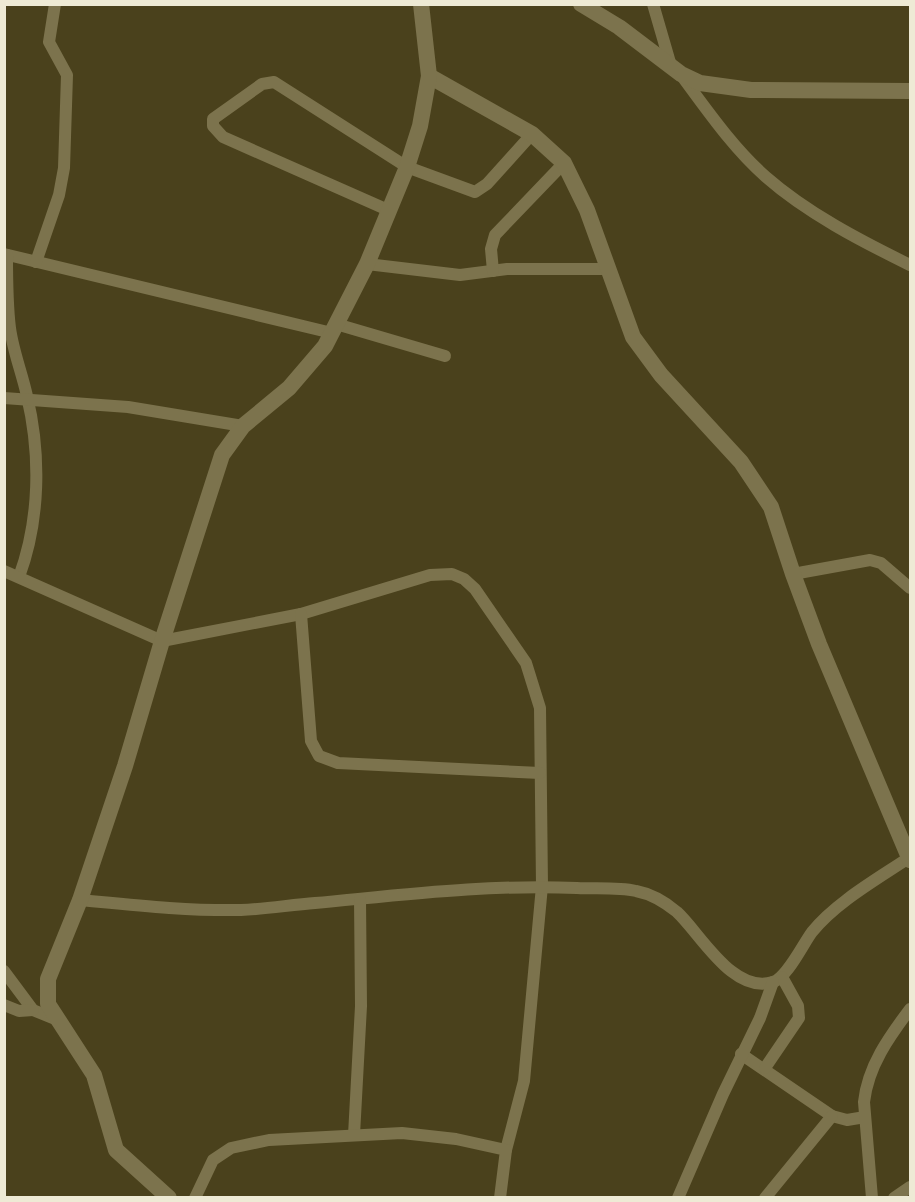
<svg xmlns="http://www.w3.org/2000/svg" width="915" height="1202" font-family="Inter,sans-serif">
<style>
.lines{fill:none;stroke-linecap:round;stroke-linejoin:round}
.minor{stroke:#7c734d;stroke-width:12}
.tertiary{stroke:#7c734d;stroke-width:16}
</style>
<rect width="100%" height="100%" fill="#4a411c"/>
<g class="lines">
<g class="minor">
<polyline points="653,4 671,66"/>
<path d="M681,75C707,110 733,148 766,177C807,213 861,241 910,265"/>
<polyline points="388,210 223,137 213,126 213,119 262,84 274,82 407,167 475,192 487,184 532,134"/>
<polyline points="4,254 332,333"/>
<path d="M7,255C7,279 7,304 10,328C13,351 22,373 27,396C41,455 40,520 19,577"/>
<polyline points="36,262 59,195 64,168 67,75 49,42 55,4"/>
<polyline points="367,264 460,275 507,269 607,269"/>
<polyline points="493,271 491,249 495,235 564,163"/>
<polyline points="336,324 445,356"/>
<polyline points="4,398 128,407 243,426"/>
<polyline points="4,571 162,641 301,614 430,575 452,574 464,579 475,589 526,663 540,708 542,886 524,1081 506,1150"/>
<polyline points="793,574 870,560 881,563 910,588"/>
<polyline points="301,614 311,741 319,756 338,763 540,773"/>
<path d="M80,900C133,905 187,911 241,910C265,909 290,905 315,903C402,895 489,884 577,888C596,889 618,887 636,891C652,894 665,902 677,912C700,933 733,995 773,982C787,978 803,944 812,932C836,902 879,878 910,857"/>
<polyline points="4,971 33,1010 55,1019"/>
<polyline points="4,1005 19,1011 33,1010"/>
<polyline points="741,1054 832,1116 847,1120 865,1117"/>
<polyline points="765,1068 799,1018 798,1006 782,977"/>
<polyline points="354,1135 361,1006 360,899"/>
<polyline points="195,1198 213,1160 231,1148 269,1140 402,1133 456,1139 506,1150 500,1198"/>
<polyline points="678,1198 723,1094 760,1018 773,982"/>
<polyline points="765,1198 832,1116"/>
<path d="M872,1198L864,1102C868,1066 889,1037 910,1009"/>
<polyline points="894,1198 910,1187"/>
</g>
<g class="tertiary">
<polyline points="581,4 619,27 681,74 700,83 751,90 910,91"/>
<polyline points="429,76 532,134 564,163 587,210 633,337 661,375 741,462 771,507 793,574 819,644 910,860"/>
<polyline points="169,1198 116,1150 94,1075 48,1004 48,979 80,900 125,766 162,641 222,455 243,426 289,388 325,346 367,264 407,167 420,126 429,76 421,4"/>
</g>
</g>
<rect width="915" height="1202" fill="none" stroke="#eeead5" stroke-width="12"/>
</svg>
